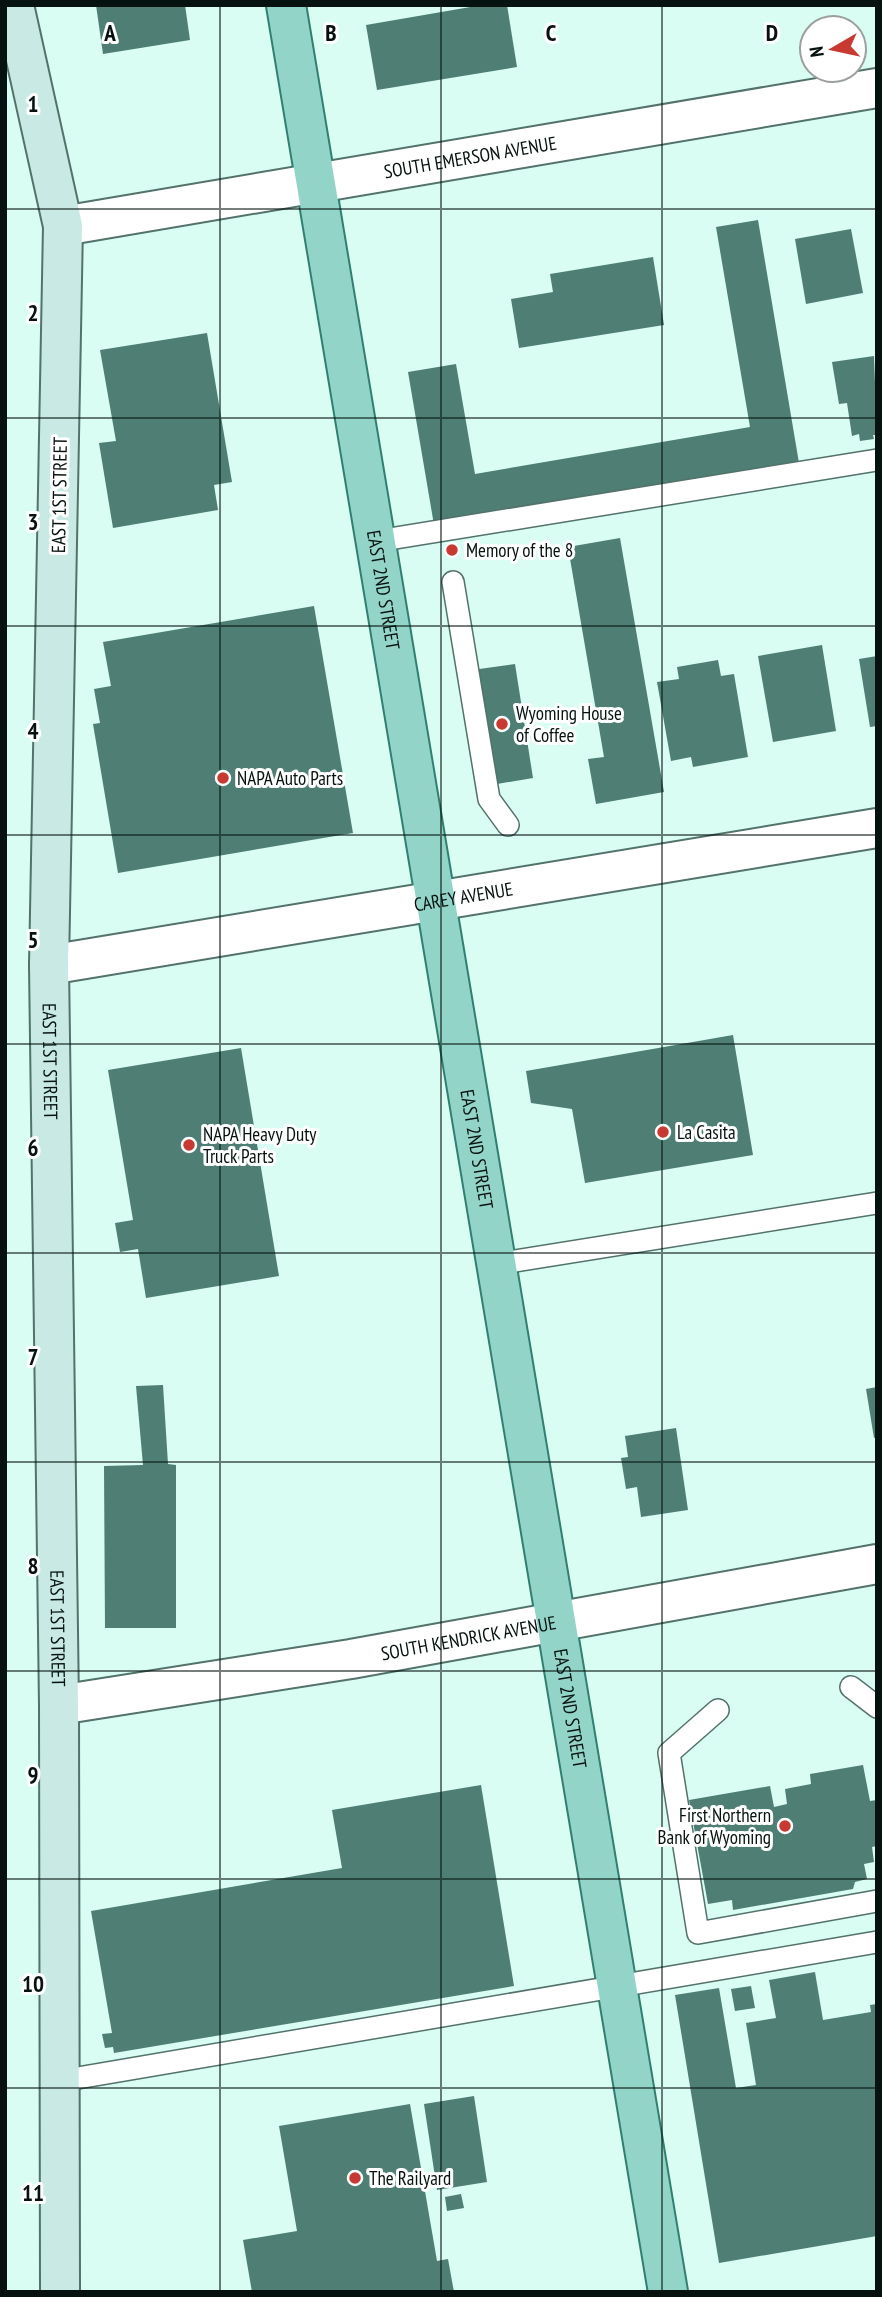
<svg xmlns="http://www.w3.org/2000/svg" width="882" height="2297" font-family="'PT Sans Narrow',sans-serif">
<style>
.building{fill:#4f7e74}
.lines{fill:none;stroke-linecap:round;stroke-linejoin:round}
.lane-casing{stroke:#52726a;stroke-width:24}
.street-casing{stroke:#52726a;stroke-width:42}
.secondary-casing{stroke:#52726a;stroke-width:42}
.primary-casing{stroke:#327f70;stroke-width:42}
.lane{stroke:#fff;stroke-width:21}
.street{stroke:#fff;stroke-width:38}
.secondary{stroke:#c9eae4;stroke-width:38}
.primary{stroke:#92d5c8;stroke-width:38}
.grid{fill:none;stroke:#06120f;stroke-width:2;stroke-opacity:0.55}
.poi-dot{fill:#c83a31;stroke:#fff;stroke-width:2.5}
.labels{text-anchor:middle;stroke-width:6;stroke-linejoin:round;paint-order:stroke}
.street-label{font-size:19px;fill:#06120f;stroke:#fff}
.poi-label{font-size:19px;fill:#06120f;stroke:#fff;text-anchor:start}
.grid-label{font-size:23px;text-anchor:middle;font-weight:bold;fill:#06120f;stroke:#fff;stroke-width:6;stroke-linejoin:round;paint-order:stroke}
</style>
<rect width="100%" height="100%" fill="#d9fcf3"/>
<g class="building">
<polygon points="96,5 185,5 190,40 103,54"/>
<polygon points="482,5 507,5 517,67 377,90 366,25"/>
<polygon points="758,220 799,463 434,525 408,372 456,364 475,474 750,427 716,227"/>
<polygon points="851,229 863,293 806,304 795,239"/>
<polygon points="653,257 664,325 519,348 511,299 553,292 550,274"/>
<polygon points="207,333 232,482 214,485 218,510 113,528 99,443 116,441 100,350"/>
<polygon points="874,356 877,435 873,435 874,439 860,441 859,434 852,436 847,403 839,404 832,362"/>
<polygon points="620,538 664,792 596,804 588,759 604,757 568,547"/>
<polygon points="314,606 353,833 118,873 93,724 100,723 94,689 111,686 103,642"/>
<polygon points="822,645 836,731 773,742 758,656"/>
<polygon points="877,656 877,726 870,727 859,659"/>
<polygon points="718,660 721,676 734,674 748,757 693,767 691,757 671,761 657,682 679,679 677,667"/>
<polygon points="515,664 533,778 491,785 472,670"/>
<polygon points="733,1035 753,1155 585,1183 572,1109 531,1103 526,1071"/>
<polygon points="241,1048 279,1276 146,1298 138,1249 120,1252 115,1223 133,1220 108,1070"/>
<polygon points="163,1385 168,1464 176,1465 176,1628 105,1628 104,1466 143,1465 136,1386"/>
<polygon points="877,1387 877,1437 874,1438 866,1389"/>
<polygon points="676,1428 688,1510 641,1517 637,1487 626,1489 621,1458 628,1457 625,1436"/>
<polygon points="863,1765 870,1801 877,1800 877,1846 872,1847 874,1862 864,1864 867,1879 855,1882 853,1889 733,1910 732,1900 708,1904 689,1800 770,1786 774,1807 787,1804 785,1789 811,1784 810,1774"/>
<polygon points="481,1785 514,1986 114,2053 113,2047 105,2048 102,2034 112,2033 91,1911 342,1868 332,1810"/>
<polygon points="815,1972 823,2020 871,2012 870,2005 877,2004 877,2236 719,2263 675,1995 719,1988 736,2088 756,2085 746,2023 776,2018 769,1980"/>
<polygon points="751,1986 755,2008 735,2011 731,1989"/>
<polygon points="474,2096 487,2182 437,2190 424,2104"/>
<polygon points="410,2104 437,2261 448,2259 454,2292 252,2292 243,2240 297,2231 279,2126"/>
<polygon points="461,2194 464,2208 447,2211 445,2197"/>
</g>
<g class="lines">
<g class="lane-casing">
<g id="lane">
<polyline points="377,541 877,460"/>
<polyline points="453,582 489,799 508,825"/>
<polyline points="496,1264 877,1203"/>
<polyline points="851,1687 877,1707"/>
<polyline points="718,1710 669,1753 698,1933 877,1901"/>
<polyline points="60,2081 877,1942"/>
</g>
</g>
<g class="street-casing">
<g id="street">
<path id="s1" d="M63,226L877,88"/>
<path id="s2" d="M49,965L877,828"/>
<path id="s3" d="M59,1705L351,1659L877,1564"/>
</g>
</g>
<g class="secondary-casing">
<g id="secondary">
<path id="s4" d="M14,5L63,226L49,965L59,1705L60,2292"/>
</g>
</g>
<g class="primary-casing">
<g id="primary">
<path id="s5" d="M286,5L668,2292"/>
</g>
</g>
<use href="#lane" class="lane"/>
<use href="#street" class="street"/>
<use href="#secondary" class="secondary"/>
<use href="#primary" class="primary"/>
</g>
<path class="grid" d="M220,5V2292M441,5V2292M662,5V2292M5,209H877M5,418H877M5,626H877M5,835H877M5,1044H877M5,1253H877M5,1462H877M5,1671H877M5,1879H877M5,2088H877"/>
<g class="poi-dot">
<circle cx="452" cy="550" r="7"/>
<circle cx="502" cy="724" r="7"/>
<circle cx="223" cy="778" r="7"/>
<circle cx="663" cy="1132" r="7"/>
<circle cx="189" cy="1145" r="7"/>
<circle cx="785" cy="1826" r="7"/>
<circle cx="355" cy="2178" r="7"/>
</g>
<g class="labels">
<g class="street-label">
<text dy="7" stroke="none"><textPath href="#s1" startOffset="413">SOUTH EMERSON AVENUE</textPath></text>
<text transform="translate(59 495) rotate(-89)" y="7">EAST 1ST STREET</text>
<text dy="7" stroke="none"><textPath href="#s5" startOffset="593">EAST 2ND STREET</textPath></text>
<text dy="7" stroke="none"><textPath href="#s2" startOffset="420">CAREY AVENUE</textPath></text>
<text dy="7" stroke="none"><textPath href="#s4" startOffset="1062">EAST 1ST STREET</textPath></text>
<text dy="7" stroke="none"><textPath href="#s5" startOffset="1160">EAST 2ND STREET</textPath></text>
<text dy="7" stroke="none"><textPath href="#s4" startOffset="1629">EAST 1ST STREET</textPath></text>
<text dy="7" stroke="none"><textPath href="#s3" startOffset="415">SOUTH KENDRICK AVENUE</textPath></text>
<text dy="7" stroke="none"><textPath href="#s5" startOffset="1727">EAST 2ND STREET</textPath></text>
</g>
<g class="poi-label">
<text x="466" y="557">Memory of the 8</text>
<text x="516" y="720">Wyoming House<tspan x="516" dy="22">of Coffee</tspan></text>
<text x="237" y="785">NAPA Auto Parts</text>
<text x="677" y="1139">La Casita</text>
<text x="203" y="1141">NAPA Heavy Duty<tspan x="203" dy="22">Truck Parts</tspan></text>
<text x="771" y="1822" text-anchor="end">First Northern<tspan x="771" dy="22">Bank of Wyoming</tspan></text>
<text x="369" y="2185">The Railyard</text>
</g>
</g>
<g class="grid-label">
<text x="110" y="41">A</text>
<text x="331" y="41">B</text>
<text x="551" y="41">C</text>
<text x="772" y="41">D</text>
<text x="33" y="112">1</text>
<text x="33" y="321">2</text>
<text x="33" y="530">3</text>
<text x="33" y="739">4</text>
<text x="33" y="948">5</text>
<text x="33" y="1156">6</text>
<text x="33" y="1365">7</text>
<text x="33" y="1574">8</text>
<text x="33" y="1783">9</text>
<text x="33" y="1992">10</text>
<text x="33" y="2201">11</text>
</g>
<rect width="882" height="2297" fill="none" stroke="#06120f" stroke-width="14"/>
<g transform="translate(833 49) rotate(261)"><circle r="33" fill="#ffffff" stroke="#9ba09f" stroke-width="2"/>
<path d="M0-5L12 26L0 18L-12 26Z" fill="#c83a31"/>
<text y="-10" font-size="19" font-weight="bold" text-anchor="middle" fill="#06120f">N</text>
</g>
</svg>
